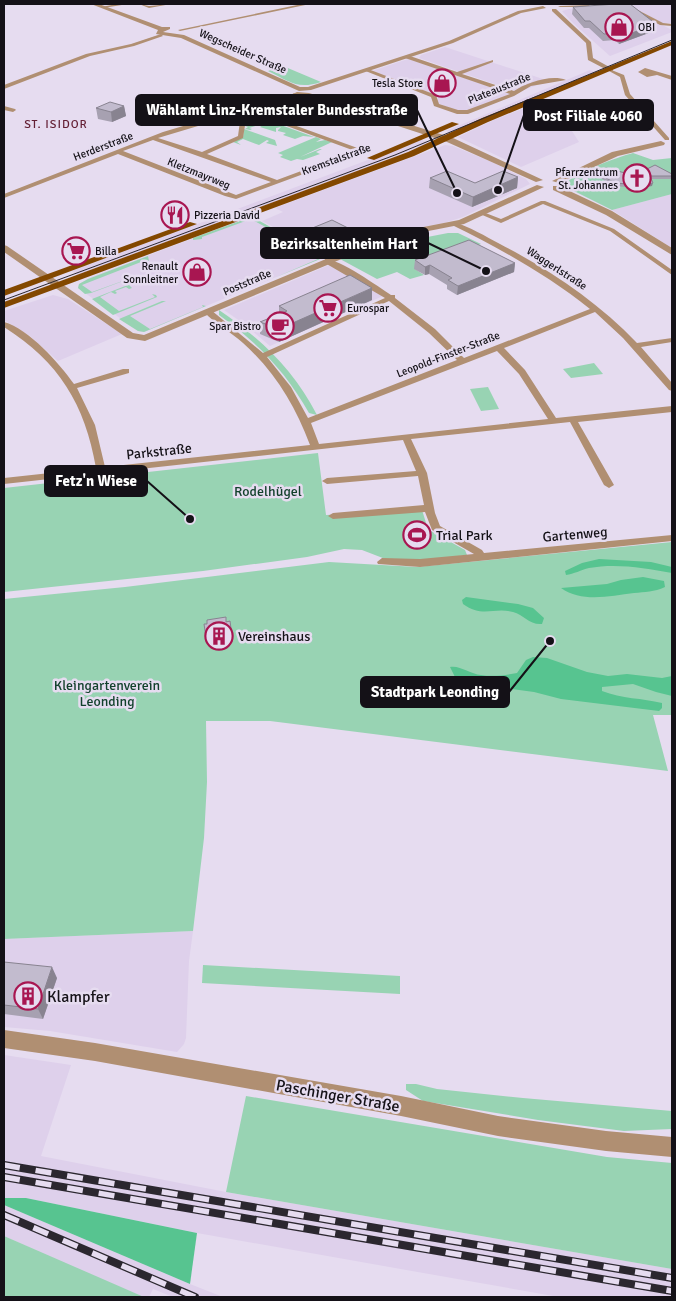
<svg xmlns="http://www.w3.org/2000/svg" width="676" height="1301" font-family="Signika,sans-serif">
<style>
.built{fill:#ded0eb}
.green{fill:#98d3b3}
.forest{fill:#57c490}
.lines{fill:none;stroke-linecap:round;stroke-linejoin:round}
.minor{fill:#b08f72;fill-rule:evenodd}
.tertiary{fill:#b08f72;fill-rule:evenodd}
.primary{fill:#834800;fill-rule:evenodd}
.tram{stroke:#2b272f;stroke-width:1}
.rail-casing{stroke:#2b272f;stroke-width:8}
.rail{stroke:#e6dcf0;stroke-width:5.5;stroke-dasharray:16;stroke-linecap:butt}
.wall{fill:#a7a1b1}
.shaded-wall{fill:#888390}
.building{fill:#c2bbce;stroke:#888390}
.labels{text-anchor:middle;stroke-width:5;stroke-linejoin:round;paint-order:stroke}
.far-poi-label{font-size:11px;fill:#141117;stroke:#e6dcf0;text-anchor:start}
.far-street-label{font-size:11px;fill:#141117;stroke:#e6dcf0}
.far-neighbourhood-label{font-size:12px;letter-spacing:1px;fill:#631f34;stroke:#e6dcf0}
.street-label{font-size:14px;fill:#141117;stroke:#e6dcf0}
.park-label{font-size:14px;fill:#12412c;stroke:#e6dcf0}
.poi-label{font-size:14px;fill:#141117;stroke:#e6dcf0;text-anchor:start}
.near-poi-label{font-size:16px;fill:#141117;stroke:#e6dcf0;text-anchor:start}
.near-street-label{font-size:16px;fill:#141117;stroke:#e6dcf0}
.leader{fill:none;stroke:#141117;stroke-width:2}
.callout-dot{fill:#141117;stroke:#e6dcf0;stroke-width:2}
.callout{fill:#141117;stroke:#141117;stroke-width:2}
.callout-label{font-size:15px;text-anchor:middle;font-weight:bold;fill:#fff}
</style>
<rect width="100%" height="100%" fill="#e6dcf0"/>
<g class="built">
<polygon points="638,4 672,4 672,23 662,23 631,6"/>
<polygon points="619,6 635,11 672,30 672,32 610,56 573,23 562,11 569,9"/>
<polygon points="445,47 543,79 546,82 518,92 419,58 421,55"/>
<polygon points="408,59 511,94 466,111 458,111 437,103 438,98 436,96 372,71"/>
<polygon points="590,70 597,73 452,132 446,131"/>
<polygon points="551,98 579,142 521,167 458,137 494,120"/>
<polygon points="421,140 430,143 79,276 72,271"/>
<polygon points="445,145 453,146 494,163 526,179 530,184 463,217 444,223 381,235 327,256 262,221 283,212 275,208"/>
<polygon points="672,194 672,248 612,210"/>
<polygon points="250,217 324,257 144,332 138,331 78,288 79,284 91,277"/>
<polygon points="329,265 383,296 270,346 244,324 224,310"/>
<polygon points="53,295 68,299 122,334 58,361 30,336 4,320 4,311"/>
<polygon points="193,931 189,961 186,1038 184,1044 177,1052 50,1031 4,1027 4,939"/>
<polygon points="4,1055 71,1065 41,1156 226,1192 672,1269 672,1297 559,1297 197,1233 26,1198 4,1198"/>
<polygon points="4,1205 190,1284 223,1297 173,1297 153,1289 149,1297 144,1297 90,1275 4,1236"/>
</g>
<g class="green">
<path d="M283,66L321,82C297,90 289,81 268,71Z"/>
<polygon points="251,114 259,117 257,118 264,121 267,120 314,137 303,136 295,139 283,135 286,133 278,131 278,130 281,127 276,128 276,132 260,127 263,125 261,124 249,128 252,129 250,130 245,129 248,127 245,126 245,125 250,125 253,116 248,115"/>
<polygon points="244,129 275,140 277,146 266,143 269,141 267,140 259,145 243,139 237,142 241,145 233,142 243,137"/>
<polygon points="316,137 321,139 316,142 325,140 332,142 300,157 320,149 322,149 316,152 320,154 303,160 297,159 291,161 280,157 283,155 278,153"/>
<path d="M633,153L653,160L672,158V194L612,210L564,186C570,174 618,157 633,153Z"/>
<polygon points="251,217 256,219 325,257 274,278 318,259 316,258 319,256 251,219 202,237 202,239 193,240 193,238"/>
<polygon points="448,233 458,233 481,244 415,269 424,275 410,279 397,272 377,279 340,259 370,247 377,251 412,240"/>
<polygon points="148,256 149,261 145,264 141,262 82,285 92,292 142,274 91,293 85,294 78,288 79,284 88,279"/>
<polygon points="138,281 143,282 139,285 136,283 129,285 132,288 129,289 126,287 115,291 117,293 115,294 111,292 100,297 119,311 155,297 152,294 156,295 157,297 113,315 92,299"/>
<polygon points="162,301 166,301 130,316 150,329 203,307 202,305 206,306 144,332 138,331 119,319"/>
<path d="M219,310C260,338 294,370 317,415L309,413C286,372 257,342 219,315Z"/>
<polygon points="594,363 603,374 571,378 563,369"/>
<polygon points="488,387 499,409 481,411 470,389"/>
<polygon points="318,453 326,515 422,510 427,526 431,531 465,550 467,555 427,560 388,560 362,550 344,549 307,557 203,571 4,592 4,488"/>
<polygon points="672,542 672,715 653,715 668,771 270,721 206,721 207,782 204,838 193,931 4,939 4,599 125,587 329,562 417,567"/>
<polygon points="203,965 400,976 400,994 202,983"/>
<polygon points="406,1084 416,1084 437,1089 523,1098 672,1111 672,1129 624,1131 538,1120 423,1101 406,1090"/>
<polygon points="246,1096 607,1157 672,1163 672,1269 226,1192"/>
<polygon points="4,1236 144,1297 4,1297"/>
</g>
<g class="forest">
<path d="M599,559L651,562L672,567V573C645,568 616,563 589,568C581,570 574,574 566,575L565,571L582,563Z"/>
<path d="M643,577L664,581L665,587C654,592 645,592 634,593C610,596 582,603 561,588L607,584L621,580Z"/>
<path d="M466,597L518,604L533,608L544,618L542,624C529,625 524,615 513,612C494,607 482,618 463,604L462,600Z"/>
<path d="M533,657L547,658L587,672L608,676L627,674L662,678L672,676V696L656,692L633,684L602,687V691C622,699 642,698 662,703V708L659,711L561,699L534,692L465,683L456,679L450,667C460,665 470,674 481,675C493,677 506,675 517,673L526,660Z"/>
<polygon points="4,1198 26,1198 197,1233 190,1284 4,1205"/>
</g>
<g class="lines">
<g class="minor">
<polygon points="117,4 128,4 103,8 101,7"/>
<polygon points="139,4 149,6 171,4 149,8"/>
<polygon points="302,4 310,4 180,31 178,30"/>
<polygon points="590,5 588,7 558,7 560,6"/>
<polygon points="632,7 663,23 672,24 672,26 660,25 630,9"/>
<polygon points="161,34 163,36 134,46 90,56 4,89 4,85 86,54 131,44"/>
<path d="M407,55L457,72L493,60V62L462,74L514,91C526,83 551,74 566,80L531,86L514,96L468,114H457L434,106L431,97L363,70L368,69L436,95L439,104L458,110H467L510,94L405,58Z"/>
<polygon points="645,68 672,76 672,80 657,75 647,77 638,72"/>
<polygon points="609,69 624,75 630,94 669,138 669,140 665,140 625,95 620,77 609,71"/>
<path d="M294,93L299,94L278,108L258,112L363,150V152L236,199L225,196L118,154L4,198V194L163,132L227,113L274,106ZM247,113H251L355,151L277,180L207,154L243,138ZM241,114L238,136L202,152L158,138L228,117ZM153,140L271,182L236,195L123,151Z"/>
<polygon points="4,106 15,109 16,110 13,112 4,110"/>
<polygon points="541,201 545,201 614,229 672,270 672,275 610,231 543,204 501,223 480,214 483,212 501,219"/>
<path d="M454,222C470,227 485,236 500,244C550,270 598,302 637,343L672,338V342L641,347L672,383V391L669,390L623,338L595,312L504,348L525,370L556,418L672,406V412L578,422L614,485L609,488L604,485L570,422L411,439L427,473L435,513L440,526L482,550L484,553L672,535V541L420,567L378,564L377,562L382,558L420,559L474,554L432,530L425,512L333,519L328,516L333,513L424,505L418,476L327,484L322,481L327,478L416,471L403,440L4,484V478L96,468C85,404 59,362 4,327V322C29,329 59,363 74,384L123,369H129V373L77,388L95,425L105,467L310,445C295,405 275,372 243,343C231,332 215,324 204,312L211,310L263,353L385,298L325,263V259C338,258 379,287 391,295H395V298L435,329L464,358L590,309C547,275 501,249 452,225L451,224ZM389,301L429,333L457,360L308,418L291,387L267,357ZM497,351L519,374L548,419L319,444L311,423Z"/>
</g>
<g class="tertiary">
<polygon points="91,4 99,4 162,27 170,27 170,29 163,32 184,35 300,87 308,87 449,41 518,11 543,6 546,8 521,13 453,43 311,90 299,91 181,38 156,34 158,30"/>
<polygon points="552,9 556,9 591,42 593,58 613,69 613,71 609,71 588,60 586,43 552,11"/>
<polygon points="297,92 309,93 453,138 543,180 536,182 447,142 306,96 295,95 295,93"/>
<polygon points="661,141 665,143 664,145 618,156 559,183 552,181 612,152"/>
<polygon points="537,185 544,187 464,224 403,236 368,248 145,341 127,338 4,252 4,245 7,246 133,333 144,335 362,244 398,232 459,220"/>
<polygon points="553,186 559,186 612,211 672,248 672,255 606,215 553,190"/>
<polygon points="4,1030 95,1043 401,1096 498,1116 606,1131 672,1137 672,1157 606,1151 498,1136 401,1116 95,1061 4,1048"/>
</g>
<g class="primary">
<polygon points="672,41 672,45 488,122 414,156 4,308 4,302 408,152 482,118"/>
<polygon points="452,122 459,124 374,160 367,158"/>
<polygon points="190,222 197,224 4,296 4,290"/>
</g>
<polyline class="tram" points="4,300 395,155 672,40"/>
<g class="rail-casing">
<g id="rail">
<polyline points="4,1165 672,1278"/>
<polyline points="4,1177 672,1291"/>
<polyline points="4,1215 195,1297"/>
</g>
</g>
<use href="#rail" class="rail"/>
</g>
<g class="wall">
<polygon points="573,7 656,24 654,31 619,44 615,40 603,41 589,28 584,28 572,14"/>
<polygon points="124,106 126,116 112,122 98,119 96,108"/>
<polygon points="592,170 631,175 643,171 672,174 672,179 651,179 652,186 639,188 614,186 592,173"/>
<polygon points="518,177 517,188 472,207 429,188 430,178 475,183"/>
<polygon points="310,229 350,229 350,234 329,244 311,235"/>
<polygon points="415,260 515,263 514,272 457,295 447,289 447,285 429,274 425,275 414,269"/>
<polygon points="372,300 279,342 260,334 260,322 279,314 279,306"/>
<polygon points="230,621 233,642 207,644 206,637"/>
<polygon points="4,962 57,978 43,1019 4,1014"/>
</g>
<g class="shaded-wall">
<polygon points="656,24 654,31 619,44 621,37"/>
<polygon points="124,106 126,116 112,122 111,112"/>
<polygon points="518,177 517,188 472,207 473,197"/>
<polygon points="653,183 652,186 639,188 640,185"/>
<polygon points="350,229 350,234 329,244 329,238"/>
<polygon points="515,263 514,272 457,295 458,286"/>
<polygon points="430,265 429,274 425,275 425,267"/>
<polygon points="372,288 372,300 279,342 279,329"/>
<polygon points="52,967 57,978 43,1019 38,1009"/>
</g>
<g class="building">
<polygon points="616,4 630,4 656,24 621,37 616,33 604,34 590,21 585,21 573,7"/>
<polygon points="110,102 124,106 111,112 96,108"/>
<polygon points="655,165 672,174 672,176 650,176 653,183 640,185 615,183 592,170 607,168 632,175 632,170 643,171"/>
<polygon points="447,171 475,183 503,171 518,177 473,197 430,178"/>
<polygon points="332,220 350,229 329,238 310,229"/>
<polygon points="469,240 515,263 458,286 448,280 452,278 430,265 425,267 415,260"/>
<polygon points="350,275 372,288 279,329 260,322 287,311 279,306"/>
<polygon points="226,617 226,622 230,621 232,636 206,637 204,624 207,624 207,620"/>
<polygon points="4,962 52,967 38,1009 4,1005"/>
</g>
<defs>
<g id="shop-ring" transform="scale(1.4375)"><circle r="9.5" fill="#e6dcf0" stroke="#a81651" stroke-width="1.5"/><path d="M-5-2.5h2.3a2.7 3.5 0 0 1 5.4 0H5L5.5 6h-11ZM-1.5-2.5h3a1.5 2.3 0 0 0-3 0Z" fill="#a81651"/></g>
<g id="church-ring" transform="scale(1.4375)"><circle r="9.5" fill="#e6dcf0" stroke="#a81651" stroke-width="1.5"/><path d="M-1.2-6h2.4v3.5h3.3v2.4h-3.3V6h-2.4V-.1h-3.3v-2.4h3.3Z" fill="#a81651"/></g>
<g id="restaurant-ring" transform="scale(1.4375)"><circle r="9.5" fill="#e6dcf0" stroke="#a81651" stroke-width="1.5"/><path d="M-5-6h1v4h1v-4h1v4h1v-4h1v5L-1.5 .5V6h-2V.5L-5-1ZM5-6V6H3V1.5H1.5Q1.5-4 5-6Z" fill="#a81651"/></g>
<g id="supermarket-ring" transform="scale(1.4375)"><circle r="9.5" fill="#e6dcf0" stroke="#a81651" stroke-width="1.5"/><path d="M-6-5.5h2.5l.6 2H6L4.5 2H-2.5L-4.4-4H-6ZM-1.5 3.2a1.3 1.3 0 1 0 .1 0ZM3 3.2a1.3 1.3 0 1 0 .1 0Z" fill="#a81651"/></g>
<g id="cafe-ring" transform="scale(1.4375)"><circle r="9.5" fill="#e6dcf0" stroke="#a81651" stroke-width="1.5"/><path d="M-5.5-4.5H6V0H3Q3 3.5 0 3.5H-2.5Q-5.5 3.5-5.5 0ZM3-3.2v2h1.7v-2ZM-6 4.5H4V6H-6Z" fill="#a81651"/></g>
<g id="stadium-ring" transform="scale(1.4375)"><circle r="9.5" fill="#e6dcf0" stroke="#a81651" stroke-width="1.5"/><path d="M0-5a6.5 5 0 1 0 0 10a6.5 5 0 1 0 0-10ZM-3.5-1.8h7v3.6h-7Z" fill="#a81651"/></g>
<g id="building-ring" transform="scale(1.4375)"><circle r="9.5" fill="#e6dcf0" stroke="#a81651" stroke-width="1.5"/><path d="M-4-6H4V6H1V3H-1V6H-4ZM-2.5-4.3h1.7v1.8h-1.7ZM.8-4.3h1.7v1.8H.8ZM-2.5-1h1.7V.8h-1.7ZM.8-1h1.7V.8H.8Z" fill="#a81651"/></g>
</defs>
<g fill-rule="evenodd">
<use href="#shop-ring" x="619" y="27"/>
<use href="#shop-ring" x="442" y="83"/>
<use href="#church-ring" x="637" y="178"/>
<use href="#restaurant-ring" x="175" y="215"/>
<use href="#supermarket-ring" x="76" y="251"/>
<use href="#shop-ring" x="197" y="272"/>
<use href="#supermarket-ring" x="328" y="308"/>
<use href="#cafe-ring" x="280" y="326"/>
<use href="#stadium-ring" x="417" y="535"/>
<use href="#building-ring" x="219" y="636"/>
<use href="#building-ring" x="28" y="996"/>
</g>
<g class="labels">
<g class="far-poi-label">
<text x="638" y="31">OBI</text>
<text x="423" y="87" text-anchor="end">Tesla Store</text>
<text x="618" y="176" text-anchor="end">Pfarrzentrum<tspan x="618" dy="13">St. Johannes</tspan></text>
<text x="194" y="219">Pizzeria David</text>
<text x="95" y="255">Billa</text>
<text x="178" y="270" text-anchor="end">Renault<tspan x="178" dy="13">Sonnleitner</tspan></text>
<text x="347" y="312">Eurospar</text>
<text x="261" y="330" text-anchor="end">Spar Bistro</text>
</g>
<g class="far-street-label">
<text transform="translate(243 51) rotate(24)" y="4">Wegscheider Straße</text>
<text transform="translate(499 88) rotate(-22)" y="4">Plateaustraße</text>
<text transform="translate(103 146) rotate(-21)" y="4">Herderstraße</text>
<text transform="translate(336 159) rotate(-20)" y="4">Kremstalstraße</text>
<text transform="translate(199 173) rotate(22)" y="4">Kletzmayrweg</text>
<text transform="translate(557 268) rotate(33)" y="4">Waggerlstraße</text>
<text transform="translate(247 282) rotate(-23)" y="4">Poststraße</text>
<text transform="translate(448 354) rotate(-21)" y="4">Leopold-Finster-Straße</text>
</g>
<g class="far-neighbourhood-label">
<text x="56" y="128">ST. ISIDOR</text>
</g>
<g class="street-label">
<text transform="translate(159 451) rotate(-6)" y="5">Parkstraße</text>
<text transform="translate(575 534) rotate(-5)" y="5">Gartenweg</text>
</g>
<g class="park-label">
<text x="268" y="496">Rodelhügel</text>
<text x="107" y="690">Kleingartenverein<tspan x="107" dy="16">Leonding</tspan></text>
</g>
<g class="poi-label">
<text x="436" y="540">Trial Park</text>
<text x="238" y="641">Vereinshaus</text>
</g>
<g class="near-poi-label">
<text x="47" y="1002">Klampfer</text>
</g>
<g class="near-street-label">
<text transform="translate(338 1095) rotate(10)" y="6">Paschinger Straße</text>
</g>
</g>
<path class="leader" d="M457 193L417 110M498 190L524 115M486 271L428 243M190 519L147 481M550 641L509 692"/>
<g class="callout-dot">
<circle cx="457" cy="193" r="5"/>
<circle cx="498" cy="190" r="5"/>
<circle cx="486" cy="271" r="5"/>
<circle cx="190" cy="519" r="5"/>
<circle cx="550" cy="641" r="5"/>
</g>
<g class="callout">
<rect x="136" y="95" width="281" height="30" rx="5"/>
<rect x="524" y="100" width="129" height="30" rx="5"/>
<rect x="261" y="228" width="167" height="30" rx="5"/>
<rect x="45" y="466" width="102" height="30" rx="5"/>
<rect x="361" y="677" width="148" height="30" rx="5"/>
</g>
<g class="callout-label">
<text x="277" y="115">Wählamt Linz-Kremstaler Bundesstraße</text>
<text x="588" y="121">Post Filiale 4060</text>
<text x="344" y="249">Bezirksaltenheim Hart</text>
<text x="96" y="486">Fetz'n Wiese</text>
<text x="435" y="697">Stadtpark Leonding</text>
</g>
<rect width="676" height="1301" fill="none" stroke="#141117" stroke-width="10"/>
</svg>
